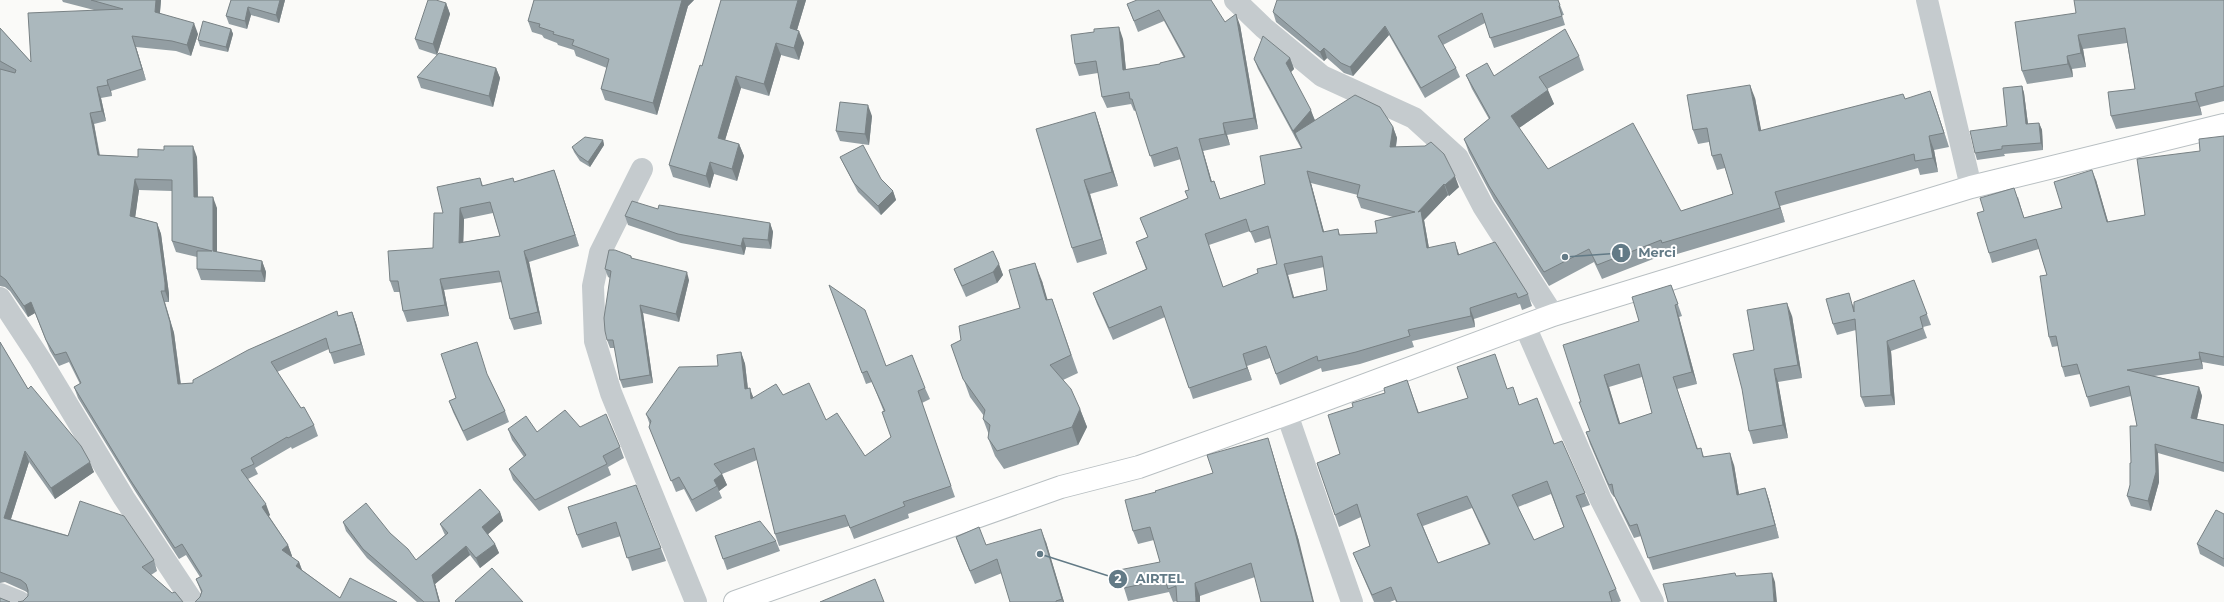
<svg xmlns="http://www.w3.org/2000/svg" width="2224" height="602" font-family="Montserrat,sans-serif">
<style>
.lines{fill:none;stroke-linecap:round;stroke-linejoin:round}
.major-casing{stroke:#b8bfc2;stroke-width:24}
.minor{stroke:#c5cbce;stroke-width:22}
.major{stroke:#fff;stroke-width:22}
.wall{fill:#939ea3;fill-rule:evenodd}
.shaded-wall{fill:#788184}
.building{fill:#abb8bd;stroke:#788184;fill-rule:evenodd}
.leader{fill:none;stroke:#627a86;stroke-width:1.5}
.callout-dot{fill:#627a86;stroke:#fff;stroke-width:1.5}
.mark-label{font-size:12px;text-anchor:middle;font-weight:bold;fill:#fff}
.callout-label{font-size:13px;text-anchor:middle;font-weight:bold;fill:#627a86;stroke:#fff;stroke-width:4;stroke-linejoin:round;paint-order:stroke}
</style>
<rect width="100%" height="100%" fill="#fafaf8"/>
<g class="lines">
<g class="major-casing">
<polyline id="major" points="735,602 1061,487 1139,467 1287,414 1553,315 1971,187 2224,125"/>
</g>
<g class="minor">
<polyline points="1235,0 1264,28 1322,76 1414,118 1458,158 1483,206 1553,315"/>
<polyline points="1927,0 1971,187"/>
<polyline points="642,169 600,253 593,286 595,341 611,393 696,602"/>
<polyline points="0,298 40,359 124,498 193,602"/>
<polyline points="1525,326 1600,498 1653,602"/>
<polyline points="1287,414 1352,602"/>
<polyline points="0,594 20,602"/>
</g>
<use href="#major" class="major"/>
</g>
<g class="wall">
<polygon points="62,0 161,0 160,13 198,34 191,56 176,51 136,47 146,80 111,91 112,96 101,98 106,121 94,124 100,155 138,157 197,157 198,197 217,208 217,252 262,261 266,272 265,282 201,280 197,269 197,257 176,252 172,241 172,191 139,190 135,217 157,223 161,234 169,294 169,302 165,302 174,333 181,384 193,383 339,316 352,312 356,323 365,355 334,364 329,349 277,372 301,408 314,425 318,436 292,449 291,447 255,468 258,474 248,479 270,515 269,516 288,545 292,556 291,557 299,562 302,570 340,598 200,597 201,592 196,579 200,577 186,555 179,559 135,491 78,398 74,387 80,384 69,362 59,366 50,351 35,313 28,317 10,291 5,287 0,286 0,28 31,62 94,10 63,2"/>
<polygon points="231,0 285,0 279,23 251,15 247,29 229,24 226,16"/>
<polygon points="534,0 694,0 688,6 657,115 605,100 601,89 607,68 576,56 574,50 558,45 557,43 544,38 542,35 532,32 528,21"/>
<polygon points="721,0 806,0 797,30 804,43 799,60 781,55 769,96 741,88 725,140 739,144 744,156 737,181 714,174 710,188 673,177 669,165 702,66"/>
<polygon points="1558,0 1564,15 1562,15 1565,25 1494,48 1485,23 1443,45 1456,68 1460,77 1425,98 1389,35 1353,76 1344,73 1327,58 1324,61 1276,22 1273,12"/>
<polygon points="2224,0 2224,101 2200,107 2202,115 2116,129 2111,116 2135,89 2127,43 2083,49 2086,67 2072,69 2073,77 2027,84 2022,71 2076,13"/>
<polygon points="446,3 450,14 437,55 419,49 415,39"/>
<path d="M1127,4L1240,25L1258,129L1227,135L1230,145L1203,151L1212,182L1220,199L1265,184L1301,148L1297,141L1258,69L1254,59L1290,58L1294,69L1291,72L1315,120L1393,127L1397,138L1396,147L1459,187L1449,196L1448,195L1424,220L1429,248L1459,254L1528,294L1532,306L1522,310L1520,304L1474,319L1475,327L1412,341L1414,347L1360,364L1322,372L1321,368L1280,385L1270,358L1247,366L1252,380L1193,399L1165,317L1113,340L1097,304L1093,293L1146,269L1136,242L1148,237L1140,218L1188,198L1189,190L1181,159L1154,167L1136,110L1134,111L1131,104L1107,108L1102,97L1098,73L1079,76L1075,64L1123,39L1126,70L1160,64L1184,58L1164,21L1138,32ZM1311,183L1358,195L1357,197L1361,208L1393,217L1377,233L1340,235L1338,229L1324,232ZM1250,231L1255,243L1271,238L1277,264L1258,273L1223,287L1209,245ZM1324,267L1327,290L1294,297L1288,275Z"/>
<polygon points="231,29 233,34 228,52 200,46 198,40"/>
<polygon points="1579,56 1584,70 1547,89 1554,104 1519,128 1548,169 1681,211 1733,194 1725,168 1717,170 1712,156 1709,142 1698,144 1693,130 1755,98 1761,131 1905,99 1935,105 1949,147 1934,150 1938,172 1920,175 1918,168 1780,206 1785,222 1667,257 1666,254 1602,279 1594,262 1549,286 1494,200 1469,153 1464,139 1489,119 1472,89 1466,75 1494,76"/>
<polygon points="496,68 500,78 493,107 421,88 417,77"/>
<polygon points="2022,86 2024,93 2028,124 2039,123 2042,130 2043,150 2004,154 2005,156 1977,160 1975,153 2007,126"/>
<polygon points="1095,112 1100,127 1118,186 1090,194 1107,254 1077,263 1072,248"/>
<polygon points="872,116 869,145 840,141 836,131"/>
<polygon points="2224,136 2224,366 2202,362 2203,369 2154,376 2199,387 2202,396 2197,419 2224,425 2224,472 2158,453 2159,482 2151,511 2131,506 2127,496 2130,485 2131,463 2137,426 2131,396 2090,407 2087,397 2080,374 2065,377 2062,367 2058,346 2052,347 2049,337 2047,275 2039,249 1992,263 1989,253 1984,211 2018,197 2024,218 2062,208 2096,180 2108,222 2145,215 2200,151"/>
<polygon points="603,140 604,145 590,167 580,161 574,152 572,147"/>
<polygon points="840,157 881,179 893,191 896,200 881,215 858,192 844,165"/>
<path d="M554,170L579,246L529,262L542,324L514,330L510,319L502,282L444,290L449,316L407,322L403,311L400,292H394L390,281L433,248L443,213L480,178L483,186L514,182ZM493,213L500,236L463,242L464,219Z"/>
<polygon points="658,209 770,223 773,232 771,249 746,247 744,255 681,243 628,225 625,216"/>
<polygon points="993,251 1003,275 997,283 966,297 958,279 954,269"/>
<polygon points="631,256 632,258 689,280 679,322 643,313 653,383 623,388 620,380 615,348 610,348 607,340 610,278 608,277 605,269"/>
<polygon points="1914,280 1931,325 1923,327 1927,338 1891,351 1895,405 1865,407 1861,397 1856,330 1837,335 1833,324 1853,304 1854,307"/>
<polygon points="1042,281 1047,300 1052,299 1078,373 1063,380 1080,409 1087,427 1078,445 1004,469 995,456 988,438 989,435 983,419 984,416 970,397 951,345 961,340 1020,308"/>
<polygon points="829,285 886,366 925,388 930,399 922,403 955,497 908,514 909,518 854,539 849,526 779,546 775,534 757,460 722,474 727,485 719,491 722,498 696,512 684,489 676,492 654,438 649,427 650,425 646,414 718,366 741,352 745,364 748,388 754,398 783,395 826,420 865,456 891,437 884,412 872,382 866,384"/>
<path d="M1671,285L1682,316L1679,317L1697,384L1677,389L1698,449L1701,448L1704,457L1734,465L1739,494L1765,488L1769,500L1779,538L1653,570L1641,536L1634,538L1619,507L1615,497H1614L1611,493L1590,444L1586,432L1590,431L1581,402L1639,321ZM1642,377L1652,413L1620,424L1609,387Z"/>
<polygon points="1792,316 1802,378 1778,382 1788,438 1753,444 1749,431 1754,350"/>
<polygon points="0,342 28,389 94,472 55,499 29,462 11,519 154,560 157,571 151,575 172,593 23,601 28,596 28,593 25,591 5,582 0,583"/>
<polygon points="488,376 505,411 509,422 467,441 453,412 449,401 456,398"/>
<path d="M1407,380L1419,413L1507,389L1519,404L1554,444L1585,493L1590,505L1581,508L1616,589L1621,601L1619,602H1396L1395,600L1390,602H1374L1358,565L1353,553L1370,546L1361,517L1339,527L1317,463L1340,454L1353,407L1385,393ZM1551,494L1564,528L1534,540L1518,507ZM1472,508L1489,545L1438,563L1423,526Z"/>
<polygon points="580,427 620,447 624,458 608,467 611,475 539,511 513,480 509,469 524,457 512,440 508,429 537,432"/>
<polygon points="1272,451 1299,541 1255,577 1200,596 1173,602 1169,592 1128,601 1124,588 1160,562 1154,540 1138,544 1133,531 1156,492 1213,473"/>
<polygon points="636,485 666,561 632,571 621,536 582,548 577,535"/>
<polygon points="500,512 503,521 488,534 495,544 499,553 480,568 470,555 435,584 440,602 417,602 367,558 346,531 343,522 390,533 416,560 445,535 444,533 440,524"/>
<polygon points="2224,514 2224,567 2200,554 2197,544"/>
<polygon points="715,536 776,541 780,551 727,570"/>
<polygon points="956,537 986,545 1046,542 1064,602 1010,602 1002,573 975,584 961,551"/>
</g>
<g class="shaded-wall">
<polygon points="156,0 161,0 159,22 155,12"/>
<polygon points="280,0 285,0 279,23 276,15"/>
<polygon points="682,0 694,0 688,6 657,115 653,103"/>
<polygon points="798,0 806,0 794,40 790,28"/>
<polygon points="446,3 450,14 437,55 433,44"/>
<polygon points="248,7 251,15 247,29 245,21"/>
<polygon points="1236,14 1240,25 1258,129 1254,118"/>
<polygon points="194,23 198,34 191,56 187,45"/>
<polygon points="1385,26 1389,35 1353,76 1350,67"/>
<polygon points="1119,27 1123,39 1127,82 1123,70"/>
<polygon points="231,29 233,34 228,52 226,47"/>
<polygon points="799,31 804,43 799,60 794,48"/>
<polygon points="2078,35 2083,49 2086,67 2081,53"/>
<polygon points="132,36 136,47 146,80 142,69"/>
<polygon points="776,43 781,55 769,96 764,84"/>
<polygon points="1324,48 1327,58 1324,61 1320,52"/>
<polygon points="2067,56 2072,69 2073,77 2068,64"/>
<polygon points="1290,58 1294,69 1289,74 1286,63"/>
<polygon points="496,68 500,78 493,107 489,96"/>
<polygon points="736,76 741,88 722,150 718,138"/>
<polygon points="107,80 111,91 112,96 108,85"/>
<polygon points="1750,85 1755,98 1764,145 1759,131"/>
<polygon points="2022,86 2024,93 2029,132 2026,124"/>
<polygon points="97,87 101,98 106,121 102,111"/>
<polygon points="1548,90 1554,104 1516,130 1511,116"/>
<polygon points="1930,91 1935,105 1949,147 1944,133"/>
<polygon points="2195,93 2200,107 2202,115 2197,101"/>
<polygon points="868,105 872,116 869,145 865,134"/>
<polygon points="1311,110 1315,121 1295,133 1297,141 1293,131"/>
<polygon points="1095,112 1100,127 1118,186 1112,172"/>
<polygon points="90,113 94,124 101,166 98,155"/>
<polygon points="1223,123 1227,135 1230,145 1225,134"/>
<polygon points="2039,123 2042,130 2043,150 2041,143"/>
<polygon points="1393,127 1397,138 1394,158 1390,147"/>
<polygon points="1929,136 1934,150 1938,172 1933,158"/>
<polygon points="1199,139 1203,151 1215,193 1211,182"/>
<polygon points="603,140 604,145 590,167 588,162"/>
<polygon points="739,144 744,156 737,181 732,169"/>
<polygon points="193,146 197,157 198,208 194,197"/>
<polygon points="710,162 714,174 710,188 706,176"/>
<polygon points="554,170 558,181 579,246 575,235"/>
<polygon points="2092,170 2096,180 2111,232 2107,222"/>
<polygon points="1307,171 1311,183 1327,243 1323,232"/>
<polygon points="1455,176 1459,187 1449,196 1445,185"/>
<polygon points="135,179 139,190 134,226 130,216"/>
<polygon points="1084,180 1090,194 1107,254 1102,239"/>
<polygon points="1444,184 1448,195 1424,220 1431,260 1427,248 1418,212"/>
<polygon points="893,191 896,200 881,215 878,206"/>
<polygon points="1775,192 1780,206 1785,222 1780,208"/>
<polygon points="213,197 217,208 217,262 213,251"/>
<polygon points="460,208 464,219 463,254 459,243"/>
<polygon points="157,223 161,234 169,294 169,302 165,291"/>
<polygon points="770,223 773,232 771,249 768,240"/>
<polygon points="743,238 746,247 744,255 741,246"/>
<polygon points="1455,242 1459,254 1458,255"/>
<polygon points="524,251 529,262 542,324 538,312"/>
<polygon points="262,261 266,272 265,282 261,271"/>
<polygon points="1035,263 1042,281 1053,318 1046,300"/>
<polygon points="999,264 1003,275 997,283 993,272"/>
<polygon points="1284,264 1288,275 1297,309 1293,298"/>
<polygon points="687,272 689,280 679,322 676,314"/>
<polygon points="440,279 444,290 449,316 445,305"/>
<polygon points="161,291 174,333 182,395 178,384"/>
<polygon points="31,302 35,313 28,317 24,306"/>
<polygon points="1787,303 1792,316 1802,378 1798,365"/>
<polygon points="640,305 643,313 653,383 650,375"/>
<polygon points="1675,305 1679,317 1697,384 1692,372"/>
<polygon points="1470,308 1474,319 1475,327 1471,316"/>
<polygon points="352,312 356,323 365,355 361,344"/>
<polygon points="1887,341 1891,351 1895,405 1891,395"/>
<polygon points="741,352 745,364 749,400 745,389"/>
<polygon points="2199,352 2202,362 2203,369 2200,359"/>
<polygon points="1243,354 1247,366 1252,380 1247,368"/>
<polygon points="1774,369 1778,382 1788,438 1783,425"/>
<polygon points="1604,375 1609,387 1624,436 1619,424"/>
<polygon points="2199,387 2202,396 2195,427 2191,418"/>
<polygon points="750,388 754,400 751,399"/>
<polygon points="1080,409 1087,427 1078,445 1072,427"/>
<polygon points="1268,438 1272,451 1299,541 1314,602 1313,602"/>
<polygon points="2155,444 2158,453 2159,482 2151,511 2148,501"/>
<polygon points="25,451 29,462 8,528 4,518"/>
<polygon points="1730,453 1734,465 1741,507 1737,495"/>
<polygon points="90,462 94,472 55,499 51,488"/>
<polygon points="722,474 727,485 719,491 717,486 714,480"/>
<polygon points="1765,488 1769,500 1779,538 1775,525"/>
<polygon points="266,504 270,515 266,518 262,507"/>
<polygon points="500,512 503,521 486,536 482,527"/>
<polygon points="1041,529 1046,542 1064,602 1063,602"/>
<polygon points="495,544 499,553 480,568 476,558"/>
<polygon points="288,545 292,556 286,561 282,550"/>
<polygon points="466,546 470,555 435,584 440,602 439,602 432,575"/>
<polygon points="299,562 303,573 296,566"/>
<polygon points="1772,573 1775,582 1777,602 1774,602"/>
<polygon points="1195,583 1200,596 1200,602 1196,602"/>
</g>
<g class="building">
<polygon points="91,0 156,0 155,12 194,23 187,45 172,41 132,36 142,69 107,80 108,85 97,87 102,111 90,113 98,155 138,157 138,149 164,150 164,146 193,146 194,197 213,197 213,251 262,261 261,271 197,269 197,251 212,251 172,241 172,180 135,179 130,216 157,223 165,283 165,291 161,291 170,322 178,384 193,383 193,380 248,350 337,311 338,316 352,312 361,344 330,353 326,338 271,362 301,408 304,407 314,425 288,438 287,437 251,458 254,464 241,470 266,504 262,507 288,545 282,550 299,562 296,566 340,598 350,578 397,602 195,602 200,597 202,591 196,579 202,576 182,544 175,548 131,481 74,387 81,383 66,352 55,355 46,340 31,302 24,306 6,280 1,276 0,276 0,69 15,73 16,70 0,61 0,28 31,62 28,13 123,9"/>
<polygon points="231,0 280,0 276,15 248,7 245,21 226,16"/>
<polygon points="428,0 436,0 446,3 433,44 415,39"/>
<polygon points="534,0 682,0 653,103 601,89 609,59 572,45 574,40 553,34 554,32 539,27 540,24 528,21"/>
<polygon points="721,0 798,0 790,28 799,31 794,48 776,43 764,84 736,76 718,138 739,144 732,169 710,162 706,176 669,165 700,65 702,66"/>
<path d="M1137,0H1211L1225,22L1236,14L1254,118L1223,123L1225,134L1199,139L1211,182L1214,181L1220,199L1265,184L1260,156L1302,148L1295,133L1355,95L1380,107L1393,127L1390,147L1425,146L1431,142L1444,154L1455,176L1445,185L1444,184L1418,212L1421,211L1427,248L1455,242L1458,255L1495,242L1528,294L1518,298L1516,293L1470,308L1471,316L1408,330L1410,336L1356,352L1318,361L1317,356L1276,374L1266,346L1243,354L1247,368L1189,388L1161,306L1109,328L1093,293L1147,269L1136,242L1148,237L1140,218L1188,198L1185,191L1189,190L1177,147L1150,156L1132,99H1130L1129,92L1102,97L1096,61L1075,64L1071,35L1094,32V29L1119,27L1123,70L1160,64V63L1185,57L1159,10L1134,21L1127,4ZM1307,171L1360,185L1357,197L1415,212L1375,221L1377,233L1339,235L1338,229L1323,232ZM1246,219L1250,232L1268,226L1277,264L1257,269L1258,273L1223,287L1205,234ZM1322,256L1327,290L1293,298L1284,264Z"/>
<polygon points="1277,0 1558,0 1560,5 1559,6 1562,16 1490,38 1482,13 1438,36 1456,68 1421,88 1385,26 1350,67 1341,63 1324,48 1320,52 1273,12"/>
<polygon points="2074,0 2224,0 2224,86 2195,93 2197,101 2111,116 2108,92 2135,89 2125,28 2078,35 2081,53 2067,56 2068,64 2022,71 2015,22 2076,13"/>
<polygon points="203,21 231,29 226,47 198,40"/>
<polygon points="1565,29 1579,56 1539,77 1548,90 1511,116 1548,169 1633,123 1681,211 1733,194 1721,154 1712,156 1707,128 1693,130 1687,95 1750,85 1759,131 1903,94 1905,99 1930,91 1944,133 1929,136 1933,158 1915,161 1914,154 1775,192 1780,208 1662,243 1661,240 1597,265 1589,249 1544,272 1489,186 1464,139 1490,118 1466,75 1487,63 1494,76"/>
<polygon points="1263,36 1290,58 1286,63 1311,110 1293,131 1254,59"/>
<polygon points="439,53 496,68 489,96 417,77"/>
<polygon points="2022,86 2026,124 2039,123 2041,143 2002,146 2002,149 1975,153 1970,131 2007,126 2003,88"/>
<polygon points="840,102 868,105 865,134 836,131"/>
<polygon points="1095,112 1112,172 1084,180 1102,239 1072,248 1036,129"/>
<polygon points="2224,136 2224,357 2199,352 2200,359 2127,370 2199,387 2191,418 2224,425 2224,463 2155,444 2156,472 2148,501 2127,496 2130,485 2130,463 2131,463 2130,426 2137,426 2129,386 2087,397 2077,364 2062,367 2056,336 2049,337 2040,276 2047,275 2036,239 1989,253 1977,213 1984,211 1980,198 2014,188 2024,218 2062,208 2054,182 2092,170 2107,222 2145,215 2137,159 2200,151 2199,139"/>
<polygon points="585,137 603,140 588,162 578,155 572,147"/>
<polygon points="863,145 881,179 893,191 878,206 854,183 840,157"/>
<path d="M554,170L575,235L524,251L538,312L510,319L499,271L440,279L445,305L403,311L398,281H390L388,251L433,248L434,213H443L437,187L480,178L482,186L513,178L514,182ZM490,202L500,236L459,243L460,208Z"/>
<polygon points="632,201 658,209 659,205 770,223 768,240 743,238 741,246 678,234 625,216"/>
<polygon points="609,250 615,250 631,256 631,258 687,272 676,314 640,305 650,375 620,380 613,340 607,340 605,331 604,318 611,271 605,269"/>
<polygon points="993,251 999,264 993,272 962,286 954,269"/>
<polygon points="1035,263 1046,300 1052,299 1071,355 1050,365 1071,389 1080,409 1072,427 997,451 988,438 990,425 983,419 985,410 963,379 951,345 961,340 959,326 1020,308 1009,270"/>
<polygon points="1914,280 1927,314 1920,317 1923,328 1887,341 1891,395 1861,397 1855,319 1833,324 1826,299 1849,293 1854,312 1854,302"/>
<polygon points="829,285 865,310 886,366 912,355 925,388 918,391 951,486 903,502 905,506 850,528 845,515 775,534 754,448 714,464 722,474 714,480 717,486 692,500 679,477 671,481 649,427 651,421 646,414 679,367 718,366 717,355 741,352 745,389 750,388 751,399 776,384 783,395 809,383 826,420 837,413 865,456 891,437 882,412 885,411 867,371 862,373"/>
<path d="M1671,285L1678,304L1675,305L1692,372L1673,377L1697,449L1701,448L1703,457L1730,453L1737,495L1765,488L1775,525L1648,558L1637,524L1630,526L1614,495L1612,484L1609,485L1607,481L1586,432L1590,431L1579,402H1581L1563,345L1639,321L1632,297ZM1639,364L1652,413L1619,424L1604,375Z"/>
<polygon points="1787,303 1798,365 1774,369 1783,425 1749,431 1742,389 1733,354 1754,350 1747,310"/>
<polygon points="0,342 28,389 31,386 81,446 90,462 51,488 25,451 4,518 68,536 80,501 124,516 154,560 142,567 172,593 175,592 183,602 18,602 23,601 28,596 28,590 26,584 21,580 0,572"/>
<polygon points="477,342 487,374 505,411 463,431 449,401 456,398 441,354"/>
<path d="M1495,354L1507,389L1513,387L1519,405L1537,398L1554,444L1562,441L1585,493L1576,496L1616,589L1609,592L1612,602H1397L1391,587L1372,595L1353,553L1370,546L1357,504L1335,515L1317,463L1340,454L1328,415L1353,407L1352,403L1385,393L1384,388L1407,380L1418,413L1468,398L1457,367ZM1547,481L1564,527L1534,540L1512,495ZM1467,496L1490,544L1438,563L1417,514Z"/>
<polygon points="565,410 580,427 606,414 620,447 603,456 607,464 535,500 509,469 526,455 508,429 526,416 537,432"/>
<polygon points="1268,438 1294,528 1313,602 1261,602 1251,563 1195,583 1196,602 1177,602 1176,586 1168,589 1165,579 1124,588 1119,570 1160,562 1150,527 1133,531 1125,500 1156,492 1155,491 1213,473 1207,455"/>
<polygon points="636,485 661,548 627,558 616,522 577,535 568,507"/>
<polygon points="480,489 500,512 482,527 495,544 476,558 466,546 432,575 439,602 424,602 363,549 343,522 366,503 390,533 408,549 416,560 448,533 440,524"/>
<polygon points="2216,510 2224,514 2224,559 2197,544"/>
<polygon points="760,521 776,541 723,559 715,536"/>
<polygon points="979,527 986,545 1041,529 1062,599 1056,601 1056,602 1010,602 997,559 970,571 956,537"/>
<polygon points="492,568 523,602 456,602 455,601"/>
<polygon points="1735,573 1736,576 1772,573 1774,602 1668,602 1663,584"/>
<polygon points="875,579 884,602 820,602"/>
<polygon points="0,598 10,602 0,602"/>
</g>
<path class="leader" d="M1565 257L1621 253M1040 554L1118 579"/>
<g class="callout-dot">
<circle cx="1565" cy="257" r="4"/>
<circle cx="1040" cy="554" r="4"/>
<circle cx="1621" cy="253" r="10"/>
<circle cx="1118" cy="579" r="10"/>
</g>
<g class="mark-label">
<text x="1621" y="257">1</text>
<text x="1118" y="583">2</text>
</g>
<g class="callout-label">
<text x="1657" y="257">Merci</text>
<text x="1160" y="583">AIRTEL</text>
</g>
</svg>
